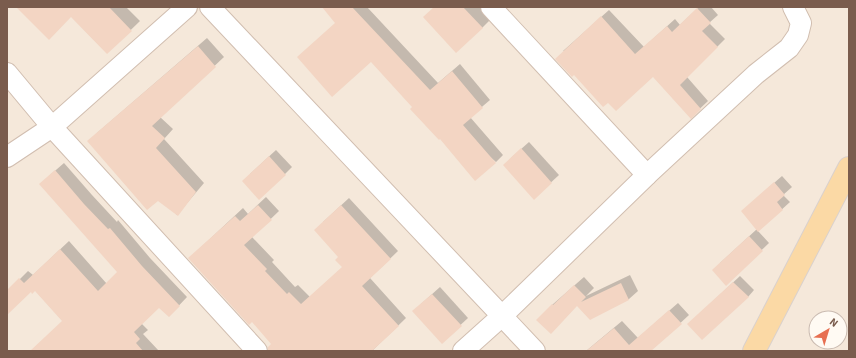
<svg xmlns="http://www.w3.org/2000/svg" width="856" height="358" font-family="'Source Sans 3',sans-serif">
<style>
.residential{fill:#f5e8da;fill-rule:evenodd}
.shadow{fill:#0003}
.building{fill:#f3d5c3}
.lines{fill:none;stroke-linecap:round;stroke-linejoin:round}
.minor-casing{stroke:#d1beb0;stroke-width:22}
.major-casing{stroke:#dad1cd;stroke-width:24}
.minor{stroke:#fff;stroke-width:20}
.major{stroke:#fbd9a5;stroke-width:22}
</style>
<rect width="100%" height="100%" fill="#fdf6ec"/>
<path class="residential" d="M7,7H849V351H7ZM816,318H840V342H816Z"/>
<g class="shadow">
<polygon points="17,7 126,7 140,21 107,53 71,16"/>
<polygon points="323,7 367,7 438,83 460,64 490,100 470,117 503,155 496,162 336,22"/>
<polygon points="434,7 482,7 492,18 482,28"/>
<polygon points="699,7 711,7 718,15 709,23 725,39 687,77 708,101 691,117 653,76 563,51 609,10 644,47 675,19 680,25"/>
<polygon points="207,38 224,57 160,117 173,129 164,139 204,183 177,215 97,133"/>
<polygon points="529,142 559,175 534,198 511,158"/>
<polygon points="276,150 292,167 285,174 250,174"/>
<polygon points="64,163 92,195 117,222 118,220 150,258 187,297 169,316 159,306 141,323 148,330 143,334 159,351 43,351 63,321 35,290 31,290 7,314 7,292 28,271 33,275 69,241 107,284 118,272 49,176"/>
<polygon points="782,176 792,187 783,195 790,202 758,231 769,243 726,284 720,263 757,229 749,205"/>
<polygon points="266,197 279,211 252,237 274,260 272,262 295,287 298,285 310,297 343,267 323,222 349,198 398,251 370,278 406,318 372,351 272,351 273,344 197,251 243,208 248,214"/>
<polygon points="630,275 638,291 629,299 590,318 577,305 559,324 552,305 584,277 594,288 586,296"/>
<polygon points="740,276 754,290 748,297 695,318"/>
<polygon points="440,287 468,318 442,342 421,304"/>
<polygon points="678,303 689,315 650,351 586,351 622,321 638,338"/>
</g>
<g class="building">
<polygon points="16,7 109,7 132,31 107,54 71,17 49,40"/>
<polygon points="322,7 352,7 430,90 452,71 483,108 463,125 496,163 475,181 440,139 439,140 410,109 412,107 371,62 332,97 297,57 335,23"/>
<polygon points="434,7 463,7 483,28 456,53 423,17"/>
<polygon points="697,8 711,23 702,31 718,47 680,85 701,109 691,119 653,77 616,111 608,103 603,107 574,75 572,77 555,59 601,16 635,54 667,26 672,32"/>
<polygon points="198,46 216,67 152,126 165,138 156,148 196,192 178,216 158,201 147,210 87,141"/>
<polygon points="521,148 552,183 534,200 503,165"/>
<polygon points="269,156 286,175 259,200 242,181"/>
<polygon points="55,170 84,204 108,229 110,228 142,266 180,306 169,317 159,308 134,332 140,339 136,343 143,351 30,351 62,321 35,291 32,294 31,292 7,315 7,290 19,278 24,283 60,249 98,291 117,272 39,184"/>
<polygon points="774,182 785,195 777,202 783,210 758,232 741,211"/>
<polygon points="258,205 272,220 244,245 267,269 265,271 287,294 289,292 301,304 342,267 335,260 338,257 314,230 341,205 391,259 362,286 399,326 372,351 268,351 268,347 271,344 252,322 249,325 188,258 235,216 240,221"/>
<polygon points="749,236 763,251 726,286 712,270"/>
<polygon points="733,282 749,297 702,340 687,324"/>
<polygon points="621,283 629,300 590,320 577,306 551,334 536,320 552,304 553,305 574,285 586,297 581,302"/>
<polygon points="432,294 462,326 442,344 412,311"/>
<polygon points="669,310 682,324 651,351 586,351 614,328 629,345"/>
</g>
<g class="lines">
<g class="minor-casing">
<g id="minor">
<polyline points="210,7 535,351"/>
<polyline points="491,7 647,175"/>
<polyline points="7,73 52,127 257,351"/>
<polyline points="7,157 52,127 187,7"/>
<polyline points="463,351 502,316 647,175 756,74 789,48 798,35 801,23 793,7"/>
</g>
</g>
<g class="major-casing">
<polyline id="major" points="754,351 849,168"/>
</g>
<use href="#minor" class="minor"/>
<use href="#major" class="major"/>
</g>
<rect width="856" height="358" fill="none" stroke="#7a5c4d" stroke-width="16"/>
<g transform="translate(828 330) rotate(38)"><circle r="19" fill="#fffaf3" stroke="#cabbb1"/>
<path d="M0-3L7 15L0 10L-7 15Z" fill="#e76f51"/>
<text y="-6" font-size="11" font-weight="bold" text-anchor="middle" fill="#7a5c4d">N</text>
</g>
</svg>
